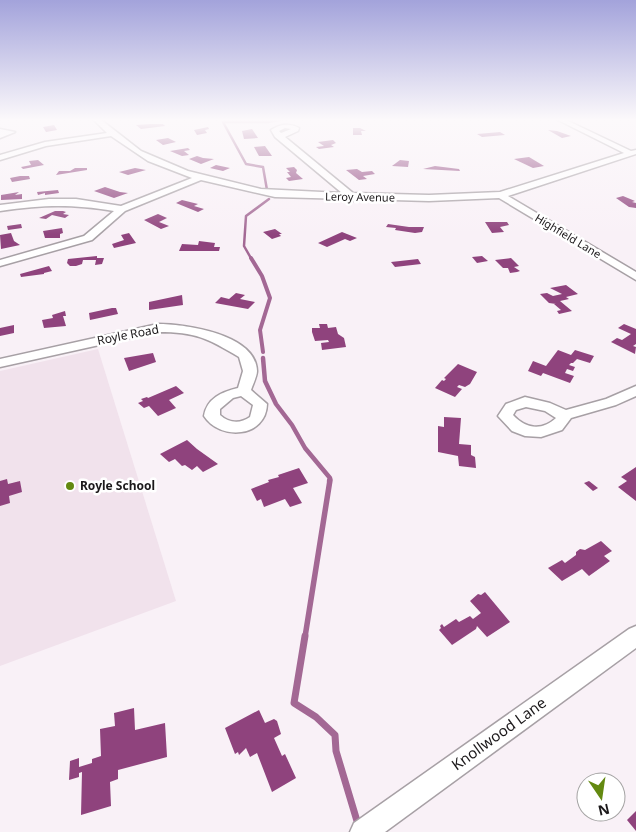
<svg xmlns="http://www.w3.org/2000/svg" width="636" height="832" font-family="'Noto Sans',sans-serif">
<style>
.built{fill:#f1e2ec}
.lines{fill:none;stroke-linecap:round;stroke-linejoin:round}
.stream-far4{stroke:#a36894;stroke-width:2.5}
.stream-far3{stroke:#a36894;stroke-width:4}
.stream-far2{stroke:#a36894;stroke-width:4.5}
.stream-far1{stroke:#a36894;stroke-width:5.5}
.stream{stroke:#a36894;stroke-width:7}
.building{fill:#8f437d}
.minor-casing{stroke:#a7a0a5;stroke-width:3}
.minor{fill:#fff;fill-rule:evenodd}
.poi-dot{fill:#638910;stroke:#fff;stroke-width:2}
.labels{text-anchor:middle;stroke-width:5;stroke-linejoin:round;paint-order:stroke}
.far-street-label{font-size:11px;fill:#1b181a;stroke:#fff}
.street-label{font-size:12px;fill:#1b181a;stroke:#fff}
.poi-label{font-size:12px;font-weight:bold;fill:#1b181a;stroke:#fff;text-anchor:start}
.near-street-label{font-size:15px;fill:#1b181a;stroke:#fff}
</style>
<rect width="100%" height="100%" fill="#f9f1f7"/>
<polygon class="built" points="98,349 176,601 0,666 0,371"/>
<g class="lines">
<g class="stream-far4">
<polyline points="267,190 263,167 246,164 223,122 268,122 284,119"/>
<polyline points="252,260 244,246 246,216 269,199"/>
</g>
<polyline class="stream-far3" points="251,258 262,276 270,298 260,330 263,352"/>
<polyline class="stream-far2" points="263,358 265,381 276,404 292,425 305,448 330,478 329,481"/>
<polyline class="stream-far1" points="305,637 330,480"/>
<polyline class="stream" points="305,636 294,703 316,717 335,735 336,751 357,821"/>
</g>
<g class="building">
<polygon points="150,124 163,124 165,126 141,129 136,125"/>
<polygon points="54,125 57,130 46,132 43,127"/>
<polygon points="208,127 209,129 205,130 207,133 197,135 194,130"/>
<polygon points="353,128 360,128 366,131 361,131 362,135 353,135"/>
<polygon points="252,129 258,138 244,139 242,131"/>
<polygon points="548,130 557,131 571,136 562,138"/>
<polygon points="500,132 505,135 482,137 477,134"/>
<polygon points="168,138 176,142 163,145 156,140"/>
<polygon points="333,140 336,143 331,145 334,147 319,149 316,147 324,146 318,142"/>
<polygon points="265,146 272,156 259,156 254,147"/>
<polygon points="188,148 190,150 184,151 189,155 182,156 170,151"/>
<polygon points="197,156 203,158 214,159 201,164 189,159"/>
<polygon points="529,157 544,166 533,168 514,159"/>
<polygon points="38,160 44,165 23,169 21,167 31,165 29,161"/>
<polygon points="400,160 409,161 408,167 392,166"/>
<polygon points="216,165 230,168 223,171 210,168"/>
<polygon points="435,166 459,169 460,171 423,169"/>
<polygon points="294,167 297,170 296,173 303,179 289,181 286,178 291,177 287,172 290,172 286,168"/>
<polygon points="75,168 87,168 87,170 56,175 59,171 70,171"/>
<polygon points="135,168 146,170 128,175 119,172"/>
<polygon points="357,169 362,172 372,171 375,174 363,176 367,179 359,180 346,170"/>
<polygon points="20,176 29,176 30,179 12,182 10,178"/>
<polygon points="105,187 120,192 128,193 114,198 94,191"/>
<polygon points="58,190 59,193 45,195 45,193 38,195 37,192"/>
<polygon points="19,192 15,195 22,194 22,199 1,200 1,195"/>
<polygon points="623,196 635,201 632,202 636,203 636,208 629,207 616,198"/>
<polygon points="182,200 198,204 194,206 204,209 198,212 176,203"/>
<polygon points="55,211 63,211 66,212 63,214 69,215 65,218 52,215 46,219 39,218"/>
<polygon points="158,214 167,218 159,222 169,226 161,229 144,220"/>
<polygon points="485,222 507,222 509,225 500,227 504,232 492,233"/>
<polygon points="21,224 22,228 8,230 7,226"/>
<polygon points="388,224 409,227 424,227 422,232 415,233 395,230 396,228 386,227"/>
<polygon points="62,228 63,233 60,234 60,238 45,238 43,231"/>
<polygon points="275,229 282,234 279,234 281,236 272,239 263,232"/>
<polygon points="342,232 357,238 350,241 345,239 327,247 318,243"/>
<polygon points="11,233 14,241 20,245 1,249 0,235"/>
<polygon points="129,233 136,243 114,248 112,244 124,240 121,235"/>
<polygon points="199,241 215,243 214,247 220,247 219,251 179,251 182,244 198,245"/>
<polygon points="97,256 97,258 104,258 102,264 95,265 96,260 83,260 82,264 76,266 70,266 67,263 68,259"/>
<polygon points="482,256 488,261 477,263 472,257"/>
<polygon points="511,258 519,266 514,267 520,271 517,272 510,273 508,268 503,268 495,260"/>
<polygon points="418,259 421,264 395,267 391,262"/>
<polygon points="49,266 52,271 44,273 44,274 21,277 20,274"/>
<polygon points="566,285 578,294 566,297 569,299 560,301 572,311 559,314 557,311 561,310 554,304 556,304 549,303 540,294 547,293 553,296 562,294 550,288"/>
<polygon points="236,293 245,295 240,299 255,302 248,309 215,303 221,297 229,299"/>
<polygon points="182,295 183,305 149,310 149,302"/>
<polygon points="112,308 116,308 118,314 90,320 89,313"/>
<polygon points="65,311 66,316 63,316 66,326 44,328 42,320 53,318 52,315"/>
<polygon points="319,324 327,324 328,328 336,327 338,334 344,338 346,347 322,350 321,343 329,342 328,340 315,341 312,332 312,328 320,328"/>
<polygon points="624,324 636,329 636,344 633,346 636,347 635,354 611,342 617,338 622,340 631,334 618,328"/>
<polygon points="14,325 14,333 0,336 0,328"/>
<polygon points="558,350 571,355 575,350 594,356 590,363 577,359 573,363 571,363 569,365 575,367 573,371 567,369 565,373 574,376 570,383 543,373 541,376 528,371 533,361 546,366"/>
<polygon points="153,353 156,362 129,371 124,358"/>
<polygon points="458,364 477,372 470,384 465,387 459,385 457,387 462,389 455,397 435,388 442,380 444,381 446,379 444,378"/>
<polygon points="176,386 184,393 169,400 176,408 158,416 149,406 144,408 138,403 143,401 141,399 147,397 148,398"/>
<polygon points="444,417 461,418 459,444 471,445 471,455 475,457 476,468 459,466 458,456 438,452 438,426 444,427"/>
<polygon points="187,440 197,449 218,464 203,472 197,466 192,470 185,465 182,466 175,459 169,462 160,454"/>
<polygon points="636,467 636,501 618,487 627,481 621,477"/>
<polygon points="299,468 308,483 293,488 302,503 290,507 285,499 264,507 261,499 257,501 251,489 269,482 268,480 279,477 278,475"/>
<polygon points="7,479 8,484 20,481 22,492 9,496 10,503 0,506 0,481"/>
<polygon points="589,481 598,488 593,491 584,483"/>
<polygon points="601,541 612,551 604,556 610,561 589,576 582,569 562,581 548,568 562,560 565,563 576,555 576,552 580,549 585,550"/>
<polygon points="485,592 510,622 487,637 477,626 476,629 452,645 439,630 441,628 440,626 442,624 444,627 456,619 459,622 470,616 473,619 481,613 470,601 478,594 481,595"/>
<polygon points="134,708 135,730 165,723 167,757 118,770 118,779 110,782 111,806 81,815 82,772 79,773 79,777 69,780 70,761 79,758 79,767 92,763 92,759 101,756 100,729 115,726 114,713"/>
<polygon points="259,710 265,723 274,719 277,721 281,734 274,738 282,756 285,754 296,778 272,792 257,753 250,757 246,748 239,755 238,752 235,754 225,728"/>
<polygon points="636,811 636,831 627,820"/>
</g>
<g class="lines">
<g class="minor-casing">
<g id="minor">
<path d="M93,119H100L141,151L188,171L261,189L342,193L275,137L271,130C280,124 290,123 299,128L298,131L285,137L353,193L429,195L500,192L624,153L556,119H564L631,151L636,150V154L508,196L636,272V280L499,198L429,201L357,199L353,201L348,199L275,197L201,180L125,211L92,240L0,266V260L84,236L114,211C70,204 44,205 0,211V205L49,199H76L121,206L192,178L148,161L111,136L46,146L0,160V155L45,142L107,133ZM285,128L291,129L281,133L279,131Z"/>
<polygon points="0,129 15,132 0,138"/>
<path d="M158,324C185,324 256,334 257,371C257,376 253,384 251,390L267,404C266,438 220,441 204,416C207,398 222,392 238,388L243,371L239,357C207,338 196,332 158,332L0,367V359ZM241,396L253,405L250,417C240,424 229,423 220,415V409L233,398Z"/>
<path d="M636,386V396L616,405L571,418L562,430L541,437L525,436L512,431L498,416L506,404L525,397L550,403L566,410L606,399ZM526,407L545,411L556,418C542,431 526,429 513,415L516,410Z"/>
<polygon points="636,626 636,648 385,832 350,832 354,823 629,629"/>
</g>
</g>
<use href="#minor" class="minor"/>
</g>
<linearGradient id="sky" x2="0" y2="1"><stop stop-color="#a3a3db"/><stop offset="0.51" stop-color="#fcf9fb"/><stop offset="1" stop-color="#fcf9fb" stop-opacity="0"/></linearGradient>
<rect width="636" height="235" fill="url(#sky)"/>
<circle class="poi-dot" cx="70" cy="486" r="5"/>
<g class="labels">
<g class="far-street-label">
<text transform="translate(360 197) rotate(1)" y="4">Leroy Avenue</text>
<text transform="translate(568 236) rotate(31)" y="4">Highfield Lane</text>
</g>
<g class="street-label">
<text transform="translate(128 335) rotate(-11)" y="4">Royle Road</text>
</g>
<g class="poi-label">
<text x="80" y="490">Royle School</text>
</g>
<g class="near-street-label">
<text transform="translate(499 734) rotate(-36)" y="5">Knollwood Lane</text>
</g>
</g>
<g transform="translate(601 797) rotate(167)"><circle r="24" fill="#ffffff" stroke="#a4a3a3"/>
<path d="M0-4L9 19L0 12L-9 19Z" fill="#638910"/>
<text y="-8" font-size="14" font-weight="bold" text-anchor="middle" fill="#1b181a">N</text>
</g>
</svg>
